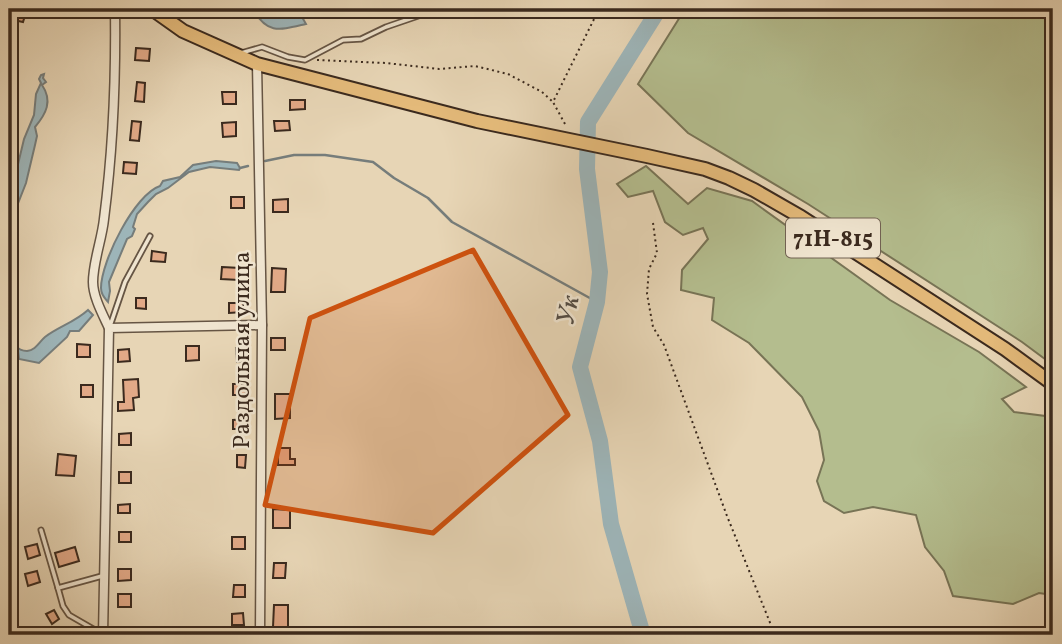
<svg xmlns="http://www.w3.org/2000/svg" width="1062" height="644" font-family="Vollkorn,serif">
<style>
.green{fill:#b4bd8e;stroke:#787456;stroke-width:2}
.water{fill:#9db5b9;stroke:#767d7b;stroke-width:2}
.lines{fill:none;stroke-linecap:round;stroke-linejoin:round}
.stream{stroke:#767d7b;stroke-width:2.5}
.river{stroke:#9db5b9;stroke-width:16}
.building{fill:#e2a987;stroke:#3b2a1e;stroke-width:2}
.service-casing{stroke:#654;stroke-width:7}
.minor-casing{stroke:#654;stroke-width:11}
.primary-casing{stroke:#3b2a1e;stroke-width:16}
.path{stroke:#3b2a1e;stroke-width:2;stroke-dasharray:2 3.5;stroke-linecap:butt}
.service{stroke:#efe4cf;stroke-width:3.5}
.minor{stroke:#efe4cf;stroke-width:8}
.primary{stroke:#e4ba7a;stroke-width:12}
.marked{fill:#ce520f;fill-opacity:0.2;stroke:#ce520f;stroke-width:5;stroke-linejoin:round}
.labels{text-anchor:middle;stroke-width:5;stroke-linejoin:round;paint-order:stroke}
.shield{fill:#efe4cf;stroke:#716253;stroke-width:2}
.shield-label{font-size:23px;font-weight:bold;fill:#3b2a1e}
.street-label{font-size:24px;fill:#3b2a1e;stroke:#efe4cf}
.water-label{font-size:26px;font-style:italic;fill:#544d45;stroke:#efe4cf}
</style>
<rect width="100%" height="100%" fill="#e7d5b5"/>
<filter id="stains"><feTurbulence type="fractalNoise" baseFrequency=".00286" numOctaves="4"/><feColorMatrix values="0 0 0 0 .2 0 0 0 0 .09 0 0 0 0 .02 0 0 0 .5 -.17"/></filter>
<radialGradient id="worn" r=".72"><stop offset=".6" stop-color="#630" stop-opacity="0"/><stop offset="1" stop-color="#630" stop-opacity=".3"/></radialGradient>
<g class="green">
<polygon points="685,9 1053,9 1053,365 1022,342 808,204 688,133 638,84"/>
<polygon points="646,166 688,204 707,188 752,201 890,300 979,352 1026,387 1002,399 1014,412 1053,417 1053,595 1039,593 1013,604 953,596 944,571 925,547 916,515 873,507 844,513 824,501 817,481 824,460 819,431 802,397 749,343 712,320 714,298 681,290 682,270 708,239 703,228 683,235 665,222 653,191 628,197 617,184"/>
</g>
<g class="water">
<path d="M253,9H321V10L311,17H302L306,24C280,30 267,35 253,9Z"/>
<path d="M44,74L43,78L46,82L42,85C53,101 46,114 35,127L37,136L35,145L26,183L17,206L14,220L9,240V202L24,139L34,115L36,94L41,83L39,79L41,75Z"/>
<path d="M216,161L237,163L240,168L239,170L210,167L189,172L168,188L156,194L148,202L137,214L133,227L135,229L132,236L127,239L109,282L110,291L108,302C104,297 101,294 101,288C101,261 135,194 160,186L163,181L180,177L193,165Z"/>
<path d="M88,310L93,315L79,331H70L67,337L39,363L19,359L18,350C11,345 9,342 9,333C11,342 17,351 27,351C36,350 39,342 45,337C58,327 75,322 88,310Z"/>
</g>
<g class="lines">
<g class="stream">
<polyline points="265,161 294,155 325,155 373,162 394,178 428,198 452,222 597,302"/>
<polyline points="240,168 248,166"/>
</g>
<polyline class="river" points="643,635 611,524 600,441 580,367 597,302 600,272 587,169 588,122 659,9"/>
</g>
<g class="building">
<polygon points="9,9 27,9 23,22 9,19"/>
<polygon points="136,48 150,49 149,61 135,60"/>
<polygon points="137,82 145,83 144,102 135,101"/>
<polygon points="222,92 236,92 236,104 223,104"/>
<polygon points="290,100 305,100 305,109 290,110"/>
<polygon points="132,121 141,122 139,141 130,140"/>
<polygon points="274,121 289,121 290,130 275,131"/>
<polygon points="236,122 236,136 223,137 222,123"/>
<polygon points="124,162 137,163 136,174 123,173"/>
<rect x="231" y="197" width="13" height="11"/>
<polygon points="288,199 288,212 273,212 273,200"/>
<polygon points="152,251 166,253 165,262 151,261"/>
<polygon points="222,267 240,268 239,280 221,279"/>
<polygon points="272,268 286,269 285,292 271,292"/>
<polygon points="136,298 146,298 146,309 136,308"/>
<polygon points="229,303 243,303 243,312 229,313"/>
<rect x="271" y="338" width="14" height="12"/>
<polygon points="77,344 90,345 90,357 77,357"/>
<polygon points="186,346 199,346 199,360 186,361"/>
<polygon points="246,347 247,361 237,362 236,348"/>
<polygon points="129,349 130,361 118,362 118,350"/>
<polygon points="138,379 139,397 133,398 134,410 118,411 118,402 124,402 123,380"/>
<polygon points="233,384 245,384 246,395 233,395"/>
<rect x="81" y="385" width="12" height="12"/>
<polygon points="275,394 290,394 290,418 275,419"/>
<polygon points="246,419 246,429 233,429 233,420"/>
<polygon points="131,433 131,445 119,445 119,434"/>
<polygon points="278,448 290,448 290,459 295,459 295,465 278,465"/>
<polygon points="58,454 76,456 74,476 56,475"/>
<polygon points="237,455 246,455 245,468 237,467"/>
<rect x="119" y="472" width="12" height="11"/>
<polygon points="130,504 130,513 118,513 118,505"/>
<polygon points="273,509 290,510 290,528 273,528"/>
<rect x="119" y="532" width="12" height="10"/>
<rect x="232" y="537" width="13" height="12"/>
<polygon points="37,544 40,555 28,559 25,547"/>
<polygon points="75,547 79,561 59,567 55,553"/>
<polygon points="274,563 286,563 285,578 273,578"/>
<polygon points="118,569 131,569 131,580 118,581"/>
<polygon points="37,571 40,582 28,586 25,574"/>
<polygon points="234,585 245,585 245,597 233,597"/>
<rect x="118" y="594" width="13" height="13"/>
<polygon points="274,605 288,605 288,627 273,627"/>
<polygon points="54,610 59,619 52,624 46,614"/>
<polygon points="243,613 244,625 232,625 232,614"/>
</g>
<g class="lines">
<g class="service-casing">
<g id="service">
<polyline points="241,53 262,47 288,57 305,60 343,40 361,39 386,27 421,15 430,9"/>
<polyline points="110,326 125,282 150,236"/>
<polyline points="41,530 58,588 102,576"/>
<polyline points="58,588 63,606 69,615 102,634"/>
</g>
</g>
<g class="minor-casing">
<g id="minor">
<polyline points="257,64 262,325 260,635"/>
<path d="M109,328C103,315 93,297 93,282C93,262 102,239 104,219C113,149 116,79 115,9"/>
<polyline points="103,635 109,328 262,325"/>
</g>
</g>
<g class="primary-casing">
<polyline id="primary" points="152,9 183,31 257,64 477,121 647,156 705,169 729,178 754,190 801,217 1005,349 1053,384"/>
</g>
<g class="path">
<polyline points="317,60 386,63 439,69 475,66 508,74 542,92 553,102"/>
<polyline points="565,124 553,102 599,9"/>
<polyline points="653,223 657,253 649,269 647,294 653,327 664,345 727,516 775,635"/>
<polyline points="1032,635 1053,621"/>
</g>
<use href="#service" class="service"/>
<use href="#minor" class="minor"/>
<use href="#primary" class="primary"/>
</g>
<path class="marked" d="M473,250L568,415L433,533L265,505L310,318Z"/>
<g class="labels">
<rect class="shield" x="786" y="218.5" width="94" height="39" rx="5"/>
<g class="shield-label">
<text x="833" y="246">71Н-815</text>
</g>
<g class="street-label">
<text transform="translate(241 350) rotate(-90)" y="8">Раздольная улица</text>
</g>
<g class="water-label">
<text transform="translate(567 310) rotate(-78)" y="9">Ук</text>
</g>
</g>
<rect width="1062" height="644" fill="none" stroke="#e7d5b5" stroke-width="35"/>
<rect x="10" y="10" width="1041" height="623" fill="none" stroke="#3b2a1e" stroke-width="3.5"/>
<rect x="18" y="18" width="1027" height="609" fill="none" stroke="#3b2a1e" stroke-width="2"/>
<rect width="100%" height="100%" filter="url(#stains)"/>
<rect width="100%" height="100%" fill="url(#worn)"/>
</svg>
